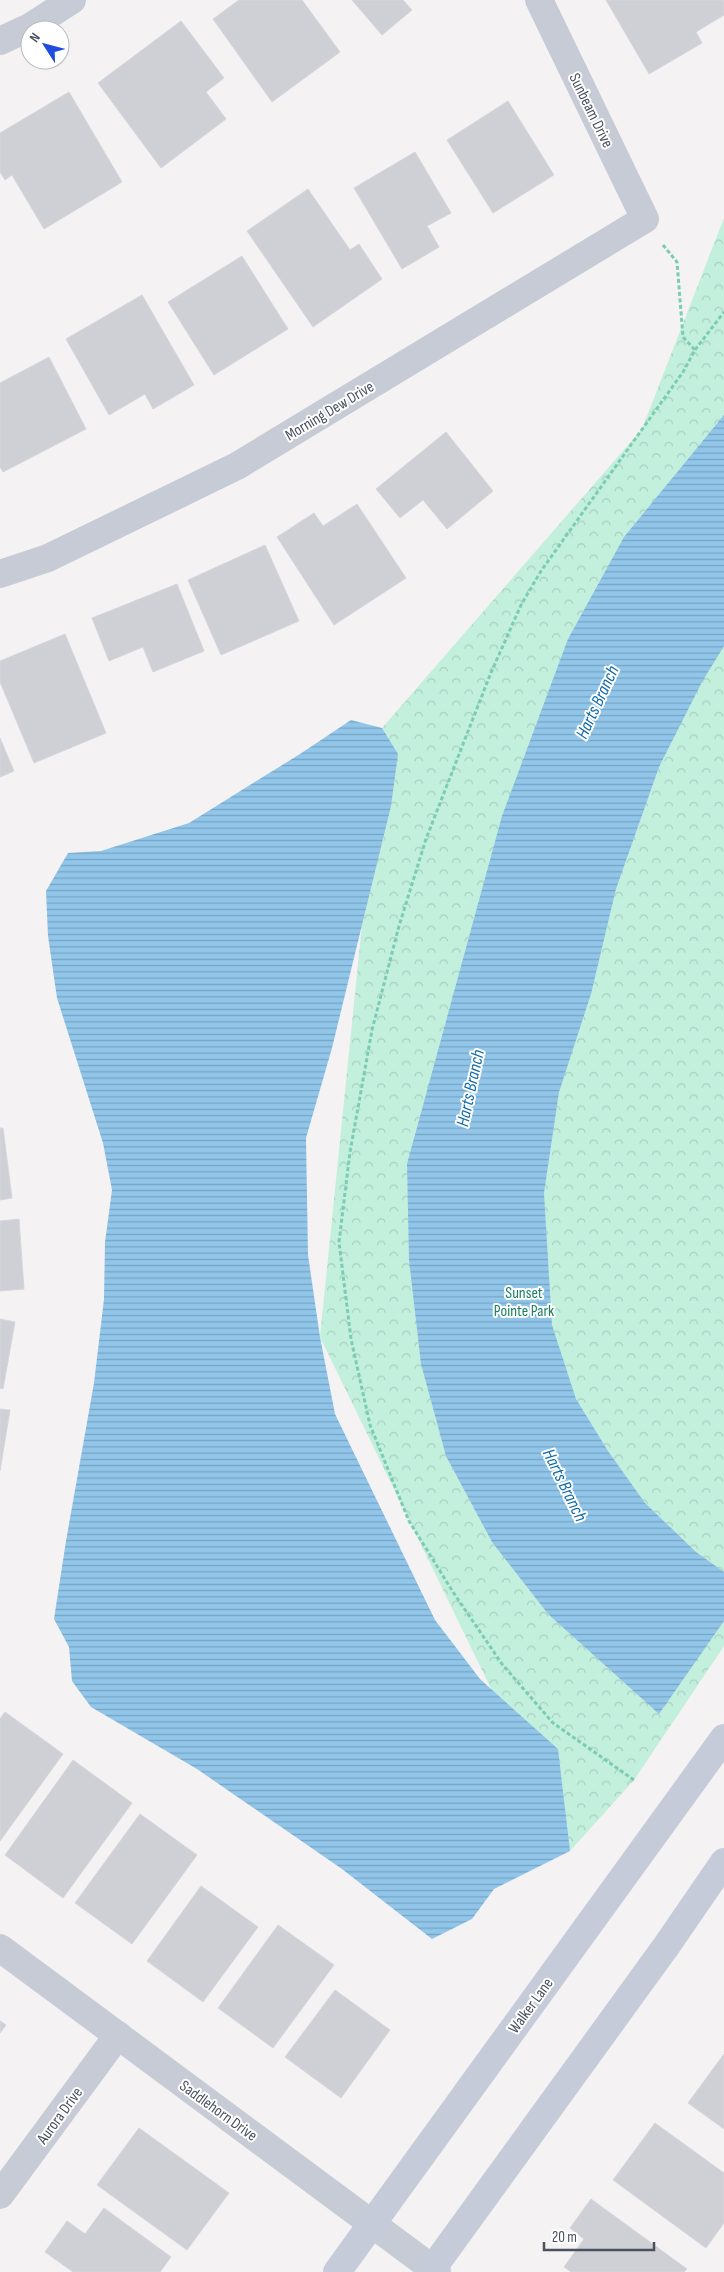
<svg xmlns="http://www.w3.org/2000/svg" width="724" height="2272" font-family="'Sofia Sans Condensed',sans-serif">
<style>
.park{fill:url(#park-crowns)}
.water{fill:url(#water-rules)}
.building{fill:#cfd0d6;stroke:#d6d7dd}
.lines{fill:none;stroke-linecap:round;stroke-linejoin:round}
.path{stroke:#7bccb5;stroke-width:3;stroke-dasharray:4 2.5;stroke-linecap:butt}
.street{stroke:#c6cbd6;stroke-width:28}
.secondary{stroke:#c5cbd9;stroke-width:28}
.labels{text-anchor:middle;stroke-width:4;stroke-linejoin:round;paint-order:stroke}
.street-label{font-size:16px;fill:#4a515f;stroke:#fff}
.park-label{font-size:16px;fill:#1b8062;stroke:#fff}
.water-label{font-size:18px;font-style:italic;fill:#116bab;stroke:#fff}
</style>
<defs>
<pattern id="park-crowns" width="20" height="18" patternUnits="userSpaceOnUse" patternTransform="scale(1.25)"><rect width="20" height="18" fill="#c3efdd"/><path d="M2 6a3 3 0 1 1 6 0M12 15a3 3 0 1 1 6 0" fill="none" stroke="#a9cfc0"/></pattern>
<pattern id="water-rules" width="6" height="5" patternUnits="userSpaceOnUse" patternTransform="scale(1.25)"><rect width="6" height="5" fill="#91c6ea"/><path d="M0 2.5h6" fill="none" stroke="#78a3c1"/></pattern>
</defs>
<rect width="100%" height="100%" fill="#f4f2f2"/>
<polygon class="park" points="724,218 724,1646 634,1780 570,1851 320,1337 382,728 642,429"/>
<g class="water">
<polygon points="724,415 724,646 702,682 659,767 616,889 591,994 559,1092 544,1193 552,1325 576,1399 608,1451 645,1503 696,1552 724,1572 724,1621 659,1714 548,1614 492,1542 446,1456 421,1364 409,1260 407,1164 502,816 568,639 624,537"/>
<polygon points="351,720 382,728 398,754 391,806 332,1048 306,1138 308,1255 320,1337 335,1414 435,1620 480,1679 558,1749 570,1851 494,1889 472,1919 432,1939 342,1869 197,1769 91,1707 72,1681 69,1647 54,1619 66,1541 94,1383 104,1299 105,1242 112,1190 103,1143 57,998 48,936 46,891 68,853 101,851 189,823 300,754"/>
</g>
<g class="building">
<polygon points="239,0 302,0 340,52 272,102 213,19"/>
<polygon points="352,0 403,0 412,10 382,35"/>
<polygon points="606,0 724,0 724,15 696,32 702,43 649,74"/>
<polygon points="181,21 224,78 206,92 226,119 161,168 98,83"/>
<polygon points="69,92 122,182 44,229 12,175 5,180 0,172 0,133"/>
<polygon points="508,101 554,175 493,213 447,140"/>
<polygon points="415,152 451,213 427,226 439,247 402,269 354,188"/>
<polygon points="308,189 350,250 359,244 382,279 313,327 247,231"/>
<polygon points="242,256 288,329 214,375 168,302"/>
<polygon points="142,295 194,385 153,409 145,394 109,415 66,339"/>
<polygon points="49,357 86,429 3,472 0,467 0,383"/>
<polygon points="446,432 493,491 447,529 423,500 400,518 376,489"/>
<polygon points="357,504 406,578 334,625 277,537 314,513 323,526"/>
<polygon points="265,545 299,621 221,655 188,580"/>
<polygon points="177,584 204,651 153,672 143,647 109,661 92,618"/>
<polygon points="65,634 106,733 34,763 0,682 0,661"/>
<polygon points="0,738 14,771 0,777"/>
<polygon points="0,1128 3,1128 12,1198 0,1200"/>
<polygon points="19,1219 24,1289 0,1291 0,1221"/>
<polygon points="0,1319 15,1322 3,1389 0,1388"/>
<polygon points="0,1409 10,1410 0,1471"/>
<polygon points="5,1712 63,1754 0,1841 0,1719"/>
<polygon points="73,1760 132,1803 63,1898 5,1855"/>
<polygon points="140,1814 197,1855 132,1944 75,1903"/>
<polygon points="201,1886 258,1927 203,2002 147,1961"/>
<polygon points="278,1925 334,1965 273,2048 218,2008"/>
<polygon points="335,1990 390,2030 341,2098 285,2057"/>
<polygon points="0,2021 6,2025 0,2033"/>
<polygon points="724,2054 724,2129 688,2103"/>
<polygon points="655,2123 724,2173 724,2223 706,2248 613,2180"/>
<polygon points="139,2128 229,2193 187,2250 97,2185"/>
<polygon points="591,2199 687,2269 684,2272 571,2272 564,2267 584,2239 570,2228"/>
<polygon points="104,2208 171,2257 160,2272 73,2272 45,2252 67,2221 85,2234"/>
</g>
<g class="lines">
<g class="path">
<polyline points="663,245 677,262 683,337 695,350"/>
<polyline points="634,1780 553,1723 502,1664 453,1592 409,1521 370,1425 351,1339 339,1242 350,1152 372,1030 399,926 426,839 490,675 521,605 541,571 683,372 695,350 724,312"/>
</g>
<g class="street">
<polyline points="0,41 30,27 72,0"/>
<polyline points="0,574 48,558 237,466 645,219 539,0"/>
<polyline points="0,1948 437,2272"/>
<polyline points="0,2195 118,2035"/>
</g>
<g class="secondary">
<polyline points="337,2272 724,1738"/>
<polyline points="430,2272 667,1945 724,1862"/>
</g>
</g>
<g class="labels">
<g class="street-label">
<text transform="translate(592 110) rotate(64)" y="6">Sunbeam Drive</text>
<text transform="translate(329 410) rotate(-31)" y="6">Morning Dew Drive</text>
<text transform="translate(530 2005) rotate(-54)" y="6">Walker Lane</text>
<text transform="translate(219 2110) rotate(36)" y="6">Saddlehorn Drive</text>
<text transform="translate(59 2115) rotate(-54)" y="6">Aurora Drive</text>
</g>
<g class="park-label">
<text x="524" y="1298">Sunset<tspan x="524" dy="18">Pointe Park</tspan></text>
</g>
<g class="water-label">
<text transform="translate(597 702) rotate(-65)" y="6">Harts Branch</text>
<text transform="translate(470 1088) rotate(-78)" y="6">Harts Branch</text>
<text transform="translate(565 1485) rotate(64)" y="6">Harts Branch</text>
</g>
</g>
<g transform="translate(45 45) rotate(306)"><circle r="24" fill="#ffffff" stroke="#b7b9bf"/>
<path d="M0-4L9 19L0 12L-9 19Z" fill="#1f4ce0"/>
<text y="-8" font-size="14" font-weight="bold" text-anchor="middle" fill="#4a515f">N</text>
</g>
<path d="M544 2242v8h110v-8" fill="none" stroke="#4a515f" stroke-width="2.5"/>
<text x="552" y="2242" font-size="15" fill="#4a515f" stroke="#ffffff" stroke-width="4" paint-order="stroke">20 m</text>
</svg>
